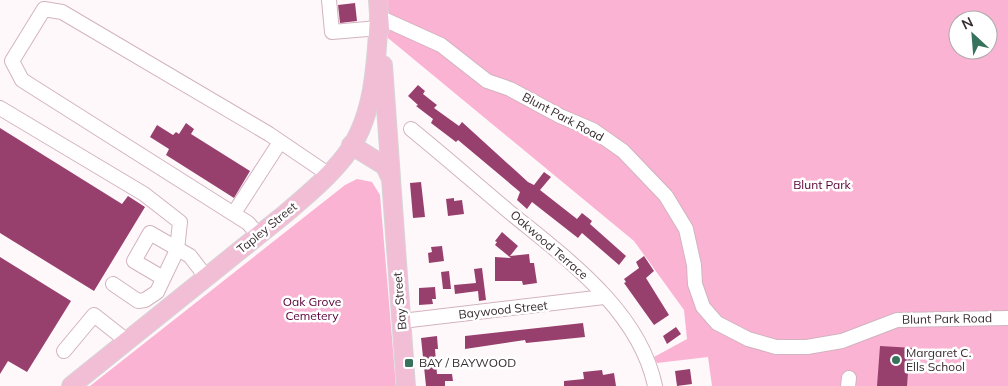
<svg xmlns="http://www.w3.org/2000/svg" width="1008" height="386" font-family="Mulish,sans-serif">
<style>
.green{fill:#fab3d2;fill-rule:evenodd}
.building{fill:#98406d}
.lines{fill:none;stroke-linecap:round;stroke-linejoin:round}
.minor-casing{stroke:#d2b3c0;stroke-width:16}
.major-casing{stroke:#d7d5d6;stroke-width:20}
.minor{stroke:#fff;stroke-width:14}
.major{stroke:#f1bed6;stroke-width:18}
.poi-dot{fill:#37725c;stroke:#fff;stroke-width:2}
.labels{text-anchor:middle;stroke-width:5;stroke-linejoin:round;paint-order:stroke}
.street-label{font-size:12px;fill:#372b30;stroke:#fff}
.park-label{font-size:12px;fill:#580036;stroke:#fff}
.poi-label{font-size:12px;fill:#372b30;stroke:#fff;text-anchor:start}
</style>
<rect width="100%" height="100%" fill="#fff8fb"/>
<g class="green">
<path d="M385,0H1008V386H712L708,357L657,363L654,357L687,339L684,310L634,241L388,38ZM958,20H988V50H958Z"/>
<polygon points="357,179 372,182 380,195 396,386 90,386 345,185"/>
</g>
<g class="building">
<polygon points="355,3 357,21 340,23 338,5"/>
<polygon points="418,85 425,91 423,94 437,105 434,108 459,126 462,122 528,182 534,185 544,172 551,177 540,190 577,219 582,213 592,221 590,224 626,256 619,265 582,233 578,238 532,202 527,209 517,200 520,192 458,140 456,142 431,123 433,119 416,106 418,105 408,96"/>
<polygon points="186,123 194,129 191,134 250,171 234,198 166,155 169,149 150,137 157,125 173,135 176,132 179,134"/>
<polygon points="0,128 122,204 128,196 145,207 94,291 0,233"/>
<polygon points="421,182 425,217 413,218 410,183"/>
<polygon points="454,198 454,201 462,200 464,214 448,216 446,199"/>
<polygon points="502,232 518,246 510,256 529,254 530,263 534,263 537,283 523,285 522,281 495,281 495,257 511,258 495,245 497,242 495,241"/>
<polygon points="442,246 444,261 429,263 428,253 432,252 431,247"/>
<polygon points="644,256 654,271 646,278 669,315 654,325 624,283 626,282 624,279 639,268 636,262"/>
<polygon points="0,257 71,301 27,372 8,361 0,374"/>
<polygon points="482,268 486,300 479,301 478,291 455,294 454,285 476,283 474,269"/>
<polygon points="449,271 451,289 443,289 441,272"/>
<polygon points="435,287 436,299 432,299 433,304 419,305 419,288"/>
<polygon points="583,323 585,337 526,343 525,340 465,349 465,336"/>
<polygon points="676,327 681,334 667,344 663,336"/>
<polygon points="437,336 438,349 435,349 437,374 452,374 453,381 445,381 445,386 426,386 421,338"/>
<polygon points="880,346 914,348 912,372 908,372 907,386 877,386"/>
<polygon points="690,369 692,384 677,386 675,371"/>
<polygon points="602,370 603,375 614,373 616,386 564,386 564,381 584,379 583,372"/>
</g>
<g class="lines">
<g class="minor-casing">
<g id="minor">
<polyline points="329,0 332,32 379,28"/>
<polyline points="379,17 441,45 487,81 510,89 560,116 593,130 623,151 666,196 686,229 694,265 695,284 703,307 717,323 748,339 776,347 807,347 842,341 897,320 1008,318"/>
<polyline points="0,108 144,194 180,222 177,250 157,292 145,300 138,301 113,284"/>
<path d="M411,129C443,155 475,183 507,210C564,257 639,309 655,386"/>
<polyline points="234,213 280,142"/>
<polyline points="259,236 248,223 22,80 12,61 44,9 62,12 269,134 328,174"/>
<polyline points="163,278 134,261 150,233 190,256 206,277"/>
<polyline points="402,321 604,297"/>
<polyline points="64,351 94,315 127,341"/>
<polyline points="848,386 849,378"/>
</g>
</g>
<g class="major-casing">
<g id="major">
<polyline points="378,0 380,29"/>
<polyline points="383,65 391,178"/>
<polyline points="351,145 385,166 391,179 406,386"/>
<path d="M71,386L285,214C306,196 328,178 345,156C375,117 376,63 379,17"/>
</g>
</g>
<use href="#minor" class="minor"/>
<use href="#major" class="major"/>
</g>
<g class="poi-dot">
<circle cx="896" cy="360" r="5"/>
<rect x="404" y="358" width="10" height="10" rx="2.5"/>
</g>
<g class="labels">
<g class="street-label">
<text transform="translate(563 117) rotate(28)" y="4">Blunt Park Road</text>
<text transform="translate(267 228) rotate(-39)" y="4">Tapley Street</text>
<text transform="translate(549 245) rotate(41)" y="4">Oakwood Terrace</text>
<text transform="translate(400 301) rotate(-95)" y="4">Bay Street</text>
<text transform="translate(503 310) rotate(-6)" y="4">Baywood Street</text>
<text transform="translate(947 319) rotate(-1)" y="4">Blunt Park Road</text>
</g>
<g class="park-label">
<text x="822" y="189">Blunt Park</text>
<text x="312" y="306">Oak Grove<tspan x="312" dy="14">Cemetery</tspan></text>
</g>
<g class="poi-label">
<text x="906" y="357">Margaret C.<tspan x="906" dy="14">Ells School</tspan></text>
<text x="419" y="367">BAY / BAYWOOD</text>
</g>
</g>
<g transform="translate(973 35) rotate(334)"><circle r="24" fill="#ffffff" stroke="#afaaac"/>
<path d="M0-4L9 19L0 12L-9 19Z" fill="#37725c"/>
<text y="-8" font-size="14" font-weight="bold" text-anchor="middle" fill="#372b30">N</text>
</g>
</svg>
